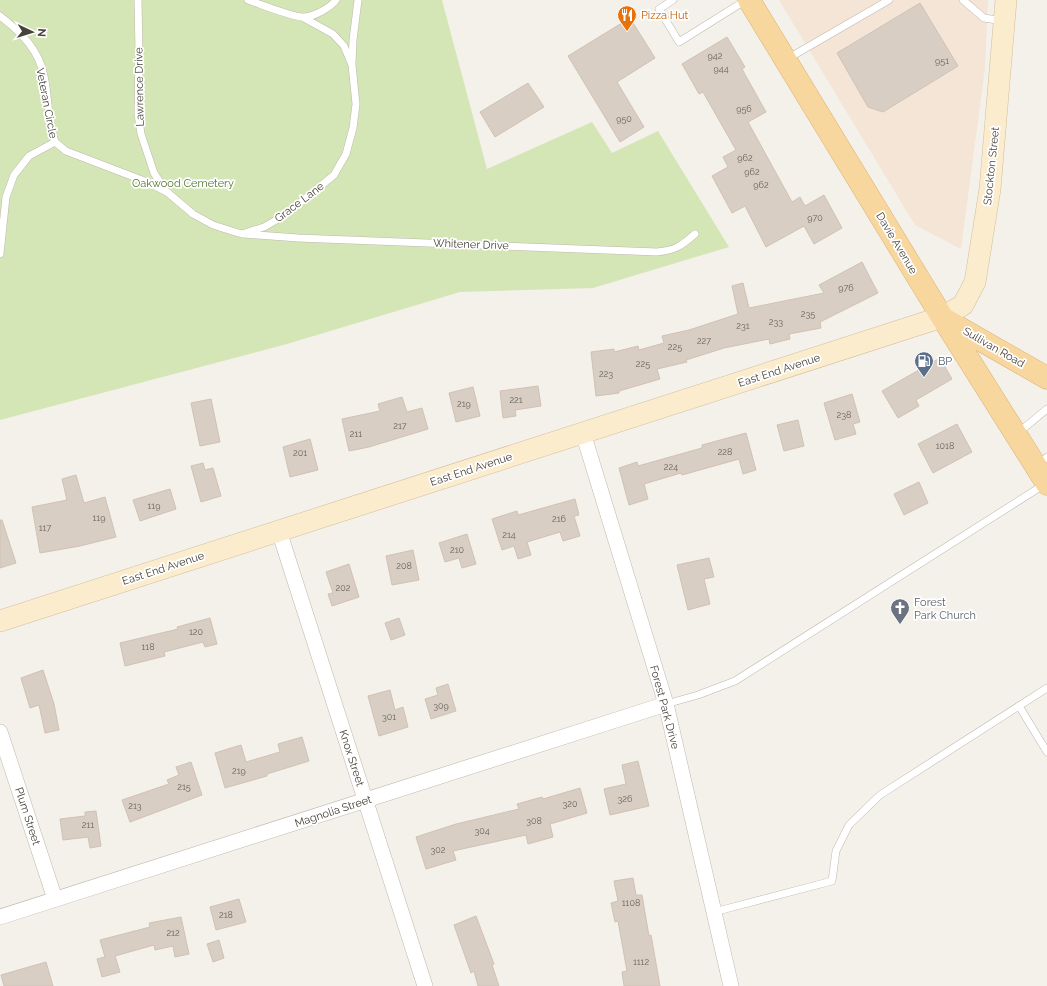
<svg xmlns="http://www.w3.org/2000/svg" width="1047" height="986" font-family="Raleway,sans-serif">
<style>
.commercial{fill:#f4e5d7}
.green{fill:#d5e6b6}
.building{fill:#d8cec3;stroke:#d0c2b4}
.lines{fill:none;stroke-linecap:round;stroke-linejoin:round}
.lane-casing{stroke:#bfb7ad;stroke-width:8}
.street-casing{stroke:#bfb7ad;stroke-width:16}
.secondary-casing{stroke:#d1bf9d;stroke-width:22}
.primary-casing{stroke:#ddb26f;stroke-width:23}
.lane{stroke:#fff;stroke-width:7}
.street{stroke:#fff;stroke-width:15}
.secondary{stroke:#fbeccd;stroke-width:21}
.primary{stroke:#f8d79f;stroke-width:22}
.labels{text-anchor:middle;stroke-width:3.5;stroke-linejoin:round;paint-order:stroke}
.number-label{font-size:9px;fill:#6c645c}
.food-label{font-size:11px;fill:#c56008;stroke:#fff;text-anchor:start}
.street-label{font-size:11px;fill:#484139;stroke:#fff}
.park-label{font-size:11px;fill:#51772f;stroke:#fff}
.service-label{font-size:11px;fill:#4e5e75;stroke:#fff;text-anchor:start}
.worship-label{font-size:11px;fill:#5b616d;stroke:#fff;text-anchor:start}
</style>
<rect width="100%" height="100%" fill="#f4f0ea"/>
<polygon class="commercial" points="779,0 988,0 985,68 961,249 915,225"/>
<polygon class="green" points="0,0 442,0 487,169 592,122 612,153 658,131 729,247 593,288 460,292 287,344 0,420"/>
<g class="building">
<polygon points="920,3 958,66 883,112 868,107 837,53"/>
<polygon points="630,18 655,58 617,82 644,127 620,142 568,56"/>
<polygon points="727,37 745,67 742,69 766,112 748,122 792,202 800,197 805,206 824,195 842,228 814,244 804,226 766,247 745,206 732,213 712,176 728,167 723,157 736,150 703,92 699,94 682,64"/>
<polygon points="528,83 544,107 495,137 480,112"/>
<polygon points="862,262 878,293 820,322 821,328 789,334 790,339 770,344 769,339 724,348 686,360 687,362 657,369 660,379 619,391 619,393 596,396 591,352 614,349 614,352 638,346 639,350 664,343 662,336 689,330 738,314 732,286 743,283 749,308 824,293 819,285"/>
<polygon points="940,358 952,379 916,400 919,406 898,418 882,391"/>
<polygon points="538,386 541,406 515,410 516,416 503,418 500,391"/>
<polygon points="473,387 480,416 456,422 449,393"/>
<polygon points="852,394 860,422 853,424 856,434 835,440 824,403"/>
<polygon points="402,397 407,412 422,408 428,429 369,447 349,451 342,419 380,411 378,404"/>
<polygon points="211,399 220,442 200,446 191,403"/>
<polygon points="798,420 804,446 784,451 777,425"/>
<polygon points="957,424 972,452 933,473 918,444"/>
<polygon points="746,433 756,470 743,474 739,459 682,475 681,473 644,484 648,499 629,505 619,468 637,462 638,466 702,448 702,445"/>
<polygon points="310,439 318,470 290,477 283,447"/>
<polygon points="203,463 205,470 213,468 221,496 201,502 191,466"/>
<polygon points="76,475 84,503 105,497 116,537 80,546 40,553 32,507 67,500 62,479"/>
<polygon points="919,482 928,503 904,515 894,494"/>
<polygon points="170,489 176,509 140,521 133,500"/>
<polygon points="575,499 579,515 574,516 580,536 563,541 560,532 527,542 531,555 518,559 514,546 502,550 492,519 517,511 518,515"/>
<polygon points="0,520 2,520 16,563 0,568"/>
<polygon points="467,534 476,564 462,568 459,558 445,562 439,543"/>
<polygon points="413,550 419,580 392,585 386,556"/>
<polygon points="709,558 714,577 704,579 710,604 688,610 677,565"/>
<polygon points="349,564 359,597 332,606 328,594 333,593 326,572"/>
<polygon points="210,618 217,644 205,647 203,642 164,652 165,656 125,666 120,643 178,629 177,627"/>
<polygon points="399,618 405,635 391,640 385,623"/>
<polygon points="43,670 54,704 59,730 45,733 39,705 30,708 21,678"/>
<polygon points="448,684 456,711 431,719 425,699 438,695 436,688"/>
<polygon points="390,690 395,710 403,707 408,727 379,736 368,696"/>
<polygon points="302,737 309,761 267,774 267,776 225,788 215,753 241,745 246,762 280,752 278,744"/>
<polygon points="638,761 649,806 610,815 604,789 626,784 622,765"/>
<polygon points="191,762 202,795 130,822 122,800 169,784 167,780 179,775 176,767"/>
<polygon points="580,788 587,813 550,824 553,837 528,844 526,835 453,851 456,860 426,869 416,837 456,824 519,809 517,804 542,797 543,799"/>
<polygon points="96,811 101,846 90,848 88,837 63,840 60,819 85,816 85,812"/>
<polygon points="633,878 636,895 642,895 649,936 651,935 660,986 624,986 622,972 627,971 618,921 615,922 611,903 618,901 614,881"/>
<polygon points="239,899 246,922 216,930 210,907"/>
<polygon points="476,916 494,964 492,965 499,986 478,986 474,971 471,973 454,925"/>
<polygon points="181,917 189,954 175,957 173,946 155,950 154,945 115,956 120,972 102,977 97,959 105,957 100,940 150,927 149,923"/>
<polygon points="219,940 224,958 213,962 207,944"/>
<polygon points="46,962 53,986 4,986 1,975"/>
</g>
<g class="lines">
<g class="lane-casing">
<g id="lane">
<polyline points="138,0 139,53 138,114 141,134 154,173 165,190"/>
<path d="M248,0C260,4 294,18 304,17C314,17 331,7 336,0"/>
<polyline points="673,0 659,9 679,42 746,0"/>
<polyline points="963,0 984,18 1003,21"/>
<path d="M0,16C21,32 39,50 44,76C49,98 47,121 55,142"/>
<polyline points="787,59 889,0"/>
<polyline points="352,63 353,40 358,0"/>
<polyline points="55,142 66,151 147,182 167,192 193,214 213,225 235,232 242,234 264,227 285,215 334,175 346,154 353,128 356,104 352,65 344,46 333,34 304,18"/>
<path d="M244,234L298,238L657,252C676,250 681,246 695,234"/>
<polyline points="0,254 6,197 14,175 29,156 55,142"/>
<polyline points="1018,433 1047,409"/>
<polyline points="1038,465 1047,457"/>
<polyline points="666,704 698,695 735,681 1045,484"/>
<polyline points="1019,706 1047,752"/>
<polyline points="714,912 832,881 836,851 849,825 880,795 1047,688"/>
</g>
</g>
<g class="street-casing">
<g id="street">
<polyline points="583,433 666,704 731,986"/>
<polyline points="279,531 425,986"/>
<polyline points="0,732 55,899"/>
<polyline points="0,917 666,704"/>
</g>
</g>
<g class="secondary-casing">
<polyline id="secondary" points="0,621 942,317 963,305 975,282 990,189 1006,0"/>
</g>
<g class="primary-casing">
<g id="primary">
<polyline points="749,0 942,317 1047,484"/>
<polyline points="944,319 1047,378"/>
</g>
</g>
<use href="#lane" class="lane"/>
<use href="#street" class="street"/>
<use href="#secondary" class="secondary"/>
<use href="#primary" class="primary"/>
</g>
<defs>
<g id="restaurant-pin" transform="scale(1)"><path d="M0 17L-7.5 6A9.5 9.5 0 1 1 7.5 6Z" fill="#e8710a" stroke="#fff"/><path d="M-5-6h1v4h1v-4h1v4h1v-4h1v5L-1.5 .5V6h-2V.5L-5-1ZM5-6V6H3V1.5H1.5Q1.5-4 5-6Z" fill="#fff"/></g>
<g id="fuel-pin" transform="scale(1)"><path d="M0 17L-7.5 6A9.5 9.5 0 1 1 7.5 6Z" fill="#5c6f8a" stroke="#fff"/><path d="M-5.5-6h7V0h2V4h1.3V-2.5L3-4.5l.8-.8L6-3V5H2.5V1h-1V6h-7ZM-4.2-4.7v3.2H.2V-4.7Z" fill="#fff"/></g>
<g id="church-pin" transform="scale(1)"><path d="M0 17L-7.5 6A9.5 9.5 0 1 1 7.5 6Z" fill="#6b7280" stroke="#fff"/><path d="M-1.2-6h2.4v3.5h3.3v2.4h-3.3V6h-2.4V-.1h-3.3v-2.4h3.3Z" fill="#fff"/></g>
</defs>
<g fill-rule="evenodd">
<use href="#restaurant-pin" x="627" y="15"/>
<use href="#fuel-pin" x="924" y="361"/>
<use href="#church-pin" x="900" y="608"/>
</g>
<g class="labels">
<g class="number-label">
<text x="715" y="59">942</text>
<text x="942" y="64">951</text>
<text x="721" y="72">944</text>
<text x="744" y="112">956</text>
<text x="624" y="122">950</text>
<text x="745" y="161">962</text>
<text x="752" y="175">962</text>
<text x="761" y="188">962</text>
<text x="815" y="221">970</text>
<text x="846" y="291">976</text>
<text x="808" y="317">235</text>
<text x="776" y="325">233</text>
<text x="743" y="329">231</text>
<text x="704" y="344">227</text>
<text x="675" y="350">225</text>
<text x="643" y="367">225</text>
<text x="606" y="377">223</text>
<text x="516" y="403">221</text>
<text x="464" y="407">219</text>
<text x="844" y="418">238</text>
<text x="400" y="429">217</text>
<text x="356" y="437">211</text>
<text x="945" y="449">1018</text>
<text x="725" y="455">228</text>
<text x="300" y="456">201</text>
<text x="671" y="470">224</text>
<text x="154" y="509">119</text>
<text x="99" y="521">119</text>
<text x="559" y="522">216</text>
<text x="45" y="531">117</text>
<text x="509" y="538">214</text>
<text x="457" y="553">210</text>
<text x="404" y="569">208</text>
<text x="343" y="591">202</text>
<text x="196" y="635">120</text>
<text x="148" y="650">118</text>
<text x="441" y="709">309</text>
<text x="389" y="720">301</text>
<text x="239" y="774">219</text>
<text x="184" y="790">215</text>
<text x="625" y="802">326</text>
<text x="570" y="807">320</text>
<text x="135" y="809">213</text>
<text x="534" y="824">308</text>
<text x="88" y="828">211</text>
<text x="482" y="834">304</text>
<text x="438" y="853">302</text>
<text x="631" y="906">1108</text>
<text x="226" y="918">218</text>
<text x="173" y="936">212</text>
<text x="641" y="965">1112</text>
</g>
<g class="food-label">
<text x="641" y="19">Pizza Hut</text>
</g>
<g class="street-label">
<text transform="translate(139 87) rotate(-91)" y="4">Lawrence Drive</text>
<text transform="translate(47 103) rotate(79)" y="4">Veteran Circle</text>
<text transform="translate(991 166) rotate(-84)" y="4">Stockton Street</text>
<text transform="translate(299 202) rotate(-37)" y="4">Grace Lane</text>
<text transform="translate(897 243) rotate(59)" y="4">Davie Avenue</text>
<text transform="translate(471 244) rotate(2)" y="4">Whitener Drive</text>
<text transform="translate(994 347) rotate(30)" y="4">Sullivan Road</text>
<text transform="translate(779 370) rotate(-18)" y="4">East End Avenue</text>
<text transform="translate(471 469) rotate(-18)" y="4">East End Avenue</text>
<text transform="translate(163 568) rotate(-18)" y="4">East End Avenue</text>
<text transform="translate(665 707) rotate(75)" y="4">Forest Park Drive</text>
<text transform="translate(352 758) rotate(72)" y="4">Knox Street</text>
<text transform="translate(333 811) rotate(-18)" y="4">Magnolia Street</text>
<text transform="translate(28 816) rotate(72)" y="4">Plum Street</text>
</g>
<g class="park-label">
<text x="183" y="187">Oakwood Cemetery</text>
</g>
<g class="service-label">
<text x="938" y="365">BP</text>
</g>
<g class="worship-label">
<text x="914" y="606">Forest<tspan x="914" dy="13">Park Church</tspan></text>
</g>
</g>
<g transform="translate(32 32) rotate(94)" stroke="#ffffff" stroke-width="3" paint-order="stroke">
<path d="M0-3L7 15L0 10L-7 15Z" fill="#484139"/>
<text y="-6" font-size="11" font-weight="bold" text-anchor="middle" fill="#484139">N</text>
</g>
</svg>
